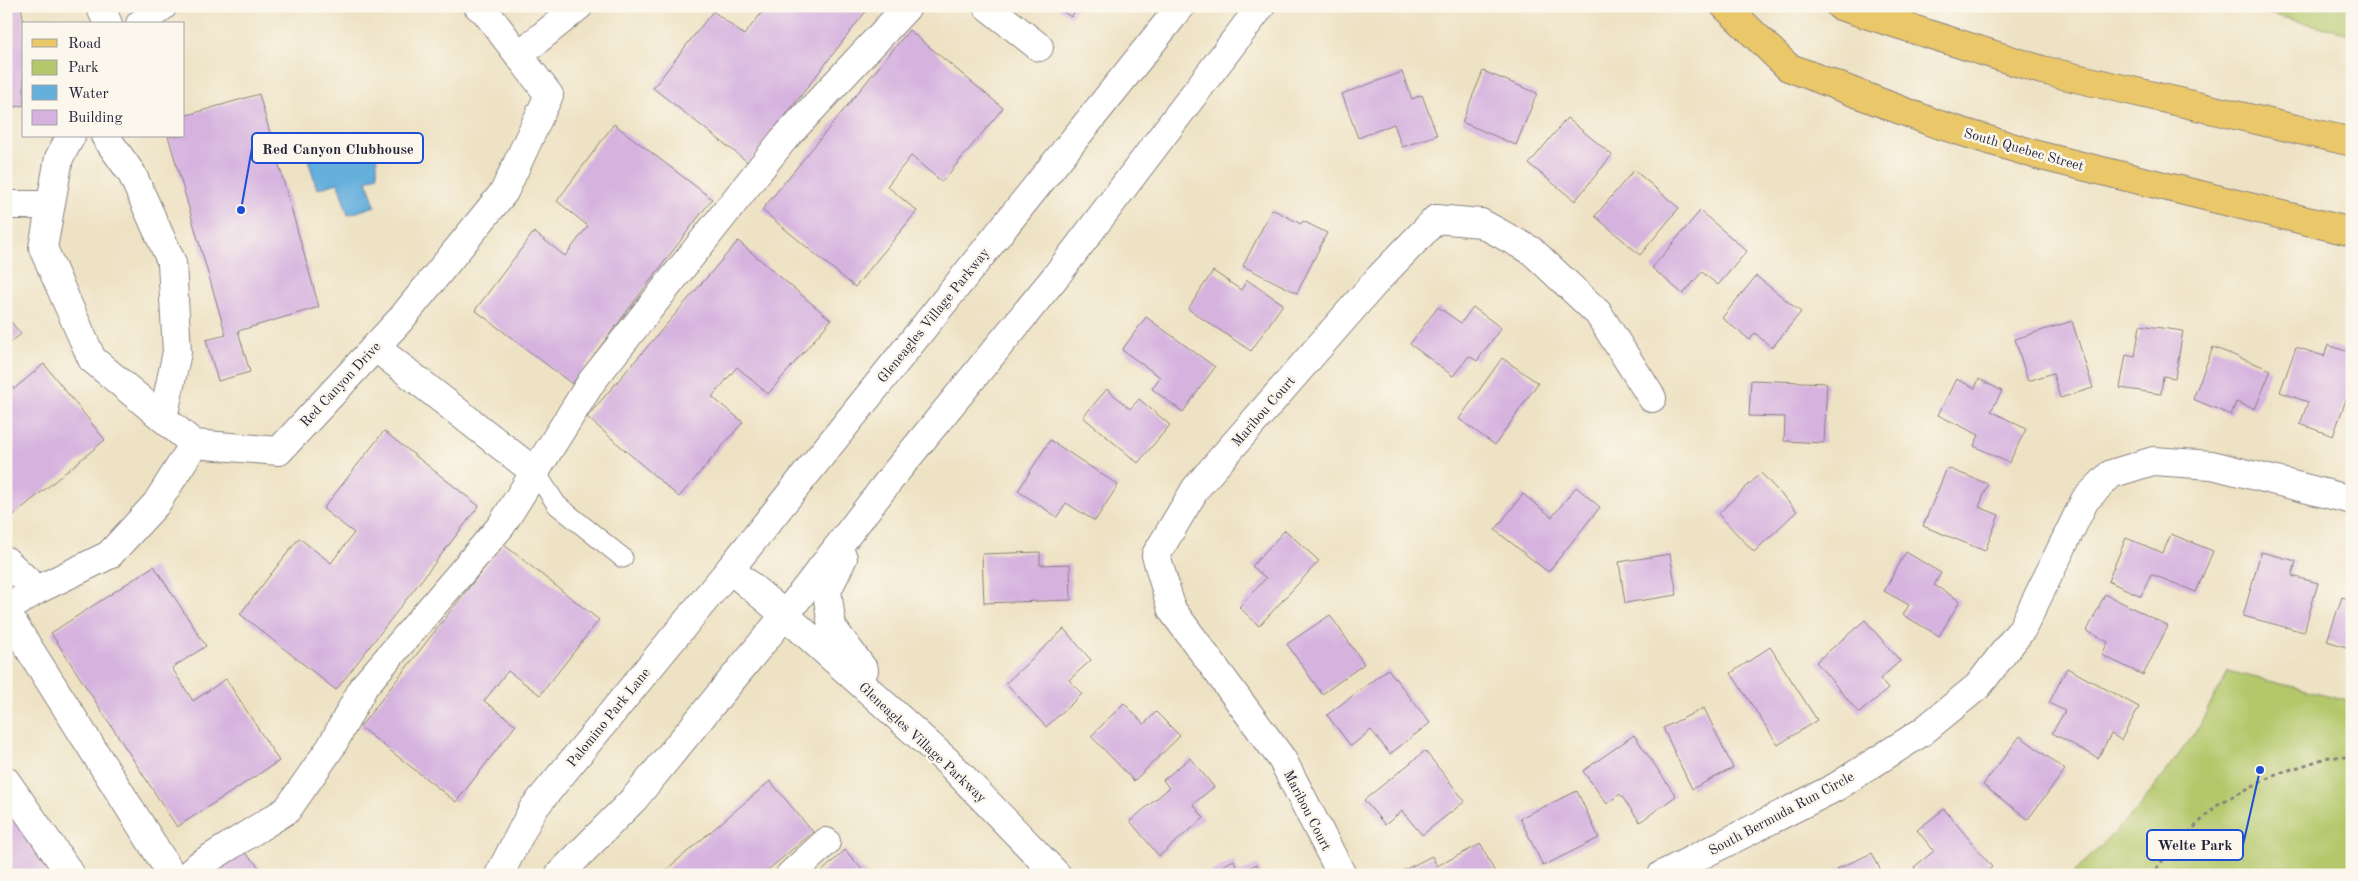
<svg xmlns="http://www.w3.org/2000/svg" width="2358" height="881" font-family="'Old Standard TT',serif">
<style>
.green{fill:#b4c76a;stroke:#6b7452}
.water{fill:#65afdd;stroke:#44688c}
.building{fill:#d6b2df}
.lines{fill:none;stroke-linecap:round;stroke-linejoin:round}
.service-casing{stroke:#888280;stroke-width:21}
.minor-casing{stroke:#888280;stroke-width:30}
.tertiary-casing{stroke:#888280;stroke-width:30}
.primary-casing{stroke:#888280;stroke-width:30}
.path{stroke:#888280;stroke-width:3;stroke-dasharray:4 4;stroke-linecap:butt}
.service{stroke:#fff;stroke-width:19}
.minor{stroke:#fff;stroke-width:28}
.tertiary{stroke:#fff;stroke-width:28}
.primary{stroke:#eac769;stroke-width:28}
.labels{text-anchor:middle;stroke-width:5;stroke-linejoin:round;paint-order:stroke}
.street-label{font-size:14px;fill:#22223b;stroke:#fbf7ec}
.leader{fill:none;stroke:#1d4ed8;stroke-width:2}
.callout-dot{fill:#1d4ed8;stroke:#fbf7ec;stroke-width:2}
.callout{fill:#fbf7ec;stroke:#1d4ed8;stroke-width:2}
.callout-label{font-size:15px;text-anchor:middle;font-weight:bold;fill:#22223b}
</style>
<rect width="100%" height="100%" fill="#fbf7ec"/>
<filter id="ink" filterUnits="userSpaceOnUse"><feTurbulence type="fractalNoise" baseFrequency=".02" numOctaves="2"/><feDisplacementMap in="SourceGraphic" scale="10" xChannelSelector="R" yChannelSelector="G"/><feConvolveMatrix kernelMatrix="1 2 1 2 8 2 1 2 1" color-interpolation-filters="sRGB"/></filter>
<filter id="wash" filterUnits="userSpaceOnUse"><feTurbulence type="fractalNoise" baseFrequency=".0096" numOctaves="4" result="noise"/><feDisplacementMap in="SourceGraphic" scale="20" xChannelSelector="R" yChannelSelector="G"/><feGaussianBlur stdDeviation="1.12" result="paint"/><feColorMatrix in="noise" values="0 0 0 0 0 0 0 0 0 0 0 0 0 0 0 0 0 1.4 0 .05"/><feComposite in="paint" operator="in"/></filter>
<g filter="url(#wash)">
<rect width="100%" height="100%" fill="#eee2c4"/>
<g class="green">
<polygon points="2239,6 2352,6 2352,35"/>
<polygon points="2228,671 2352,701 2352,875 2072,875 2140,806 2195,733"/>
</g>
<path class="water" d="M363,131C376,145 378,158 377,176L367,180L375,206L348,215L338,183L317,189L305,149Z"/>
<g id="blocks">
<g class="building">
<polygon points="6,6 21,6 24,24 24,105 6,109"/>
<polygon points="767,6 870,6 749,163 653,88 713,11 744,35"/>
<polygon points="1055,6 1078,6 1071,17"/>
<polygon points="909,30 1003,108 942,182 911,156 887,186 917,211 855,287 762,210"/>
<polygon points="1483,71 1537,93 1516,145 1462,122"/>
<polygon points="1402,72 1412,99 1422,95 1437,135 1402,147 1394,124 1358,138 1342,94"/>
<polygon points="259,94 319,307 238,331 250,372 218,381 206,340 226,335 168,136 184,136 184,116"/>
<polygon points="1567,118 1612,155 1575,201 1529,164"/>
<polygon points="614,124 712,199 572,384 475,310 534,232 565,256 588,226 557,201"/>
<polygon points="1634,170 1679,208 1640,255 1595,216"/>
<polygon points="1272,209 1301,224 1303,221 1327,233 1297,293 1243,266"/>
<polygon points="1700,211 1747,251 1718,285 1702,272 1683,294 1652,268"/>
<polygon points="738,241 831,320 768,394 737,367 712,397 743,422 679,497 587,417"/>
<polygon points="1213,271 1241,290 1247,280 1283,304 1251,351 1188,309"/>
<polygon points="1756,276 1801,312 1772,348 1755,333 1750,340 1722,318"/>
<polygon points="1438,307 1461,323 1473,307 1501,328 1477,361 1469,356 1453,376 1410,344"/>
<polygon points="6,316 21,334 6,346"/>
<polygon points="1146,317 1215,367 1183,412 1152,389 1160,377 1122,350"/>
<polygon points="2072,321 2093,388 2060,398 2053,373 2028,381 2015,339"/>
<polygon points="2140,325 2183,331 2175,378 2163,376 2161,394 2120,388 2126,355 2135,357"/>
<polygon points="2328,345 2352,353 2352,383 2333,436 2300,424 2308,402 2280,392 2296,347 2324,356"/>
<polygon points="2213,347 2271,370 2255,409 2236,402 2231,415 2193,399"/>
<polygon points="1502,358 1538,383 1495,445 1459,419"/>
<polygon points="44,364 105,440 11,517 6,511 6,380 14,389"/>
<polygon points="1956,379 1975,388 1979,379 2002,391 1991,411 2026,429 2009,463 1974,446 1979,435 1938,415"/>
<polygon points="1751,380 1827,383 1824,443 1784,441 1785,417 1749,416"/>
<polygon points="1107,389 1130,409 1139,399 1170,425 1138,463 1083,417"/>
<polygon points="384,431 479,506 336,690 240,614 299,538 331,563 354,533 323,509"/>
<polygon points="1050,440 1118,485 1095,521 1066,503 1057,517 1018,491"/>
<polygon points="1947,468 1988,484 1979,507 1999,515 1985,551 1923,526"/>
<polygon points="1761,473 1797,511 1754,552 1718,514"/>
<polygon points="1576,487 1600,507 1548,572 1495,530 1523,494 1552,517"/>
<polygon points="1285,530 1319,561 1259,626 1239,607 1266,578 1252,566"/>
<polygon points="2171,534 2213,551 2196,592 2151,574 2141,596 2108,581 2126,538 2163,553"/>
<polygon points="503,544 599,620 540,695 508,671 484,701 516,725 456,802 360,727"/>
<polygon points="1040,552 1040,565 1070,564 1071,600 984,603 982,554"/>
<polygon points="1906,552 1941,573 1934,585 1960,601 1939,636 1903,615 1909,605 1884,591"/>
<polygon points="2261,552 2296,561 2292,576 2318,583 2304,632 2243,616"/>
<polygon points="1670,554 1677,595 1625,603 1619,562"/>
<polygon points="154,566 206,646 172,668 193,701 226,679 279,761 177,827 51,633"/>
<polygon points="2105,594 2168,626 2143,675 2102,655 2108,642 2087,631"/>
<polygon points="2342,597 2352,600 2352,649 2327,641"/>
<polygon points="1330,615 1364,664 1322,694 1287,644"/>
<polygon points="1865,620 1900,661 1880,679 1888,689 1859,713 1816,662"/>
<polygon points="1064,629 1091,660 1069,680 1082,694 1046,727 1006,683"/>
<polygon points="1770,647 1817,720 1778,745 1731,673"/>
<polygon points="2067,668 2139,707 2121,740 2111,734 2098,758 2052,733 2065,711 2049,703"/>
<polygon points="1388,669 1430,723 1390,754 1371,730 1351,746 1327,715"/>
<polygon points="1124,703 1144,724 1156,712 1180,736 1134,781 1091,736"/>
<polygon points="1704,708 1733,768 1692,789 1663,728"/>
<polygon points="1634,735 1676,796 1640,822 1620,794 1607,804 1583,771"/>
<polygon points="2020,736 2065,770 2028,819 1983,785"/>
<polygon points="1425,751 1465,801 1422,835 1402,811 1385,825 1364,800"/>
<polygon points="1190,758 1214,787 1193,804 1204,818 1159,856 1130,821 1169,788 1163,780"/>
<polygon points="770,781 813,832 762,875 660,875"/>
<polygon points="6,791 63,875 6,875"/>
<polygon points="1577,791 1599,838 1543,866 1520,818"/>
<polygon points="1944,809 1992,867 1982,875 1920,875 1914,867 1934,851 1917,830"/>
<polygon points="1481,844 1496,875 1401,875 1400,872 1432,856 1437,866"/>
<polygon points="239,847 267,875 211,875"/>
<polygon points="845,850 867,875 818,875"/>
<polygon points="1872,853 1883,875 1840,875 1837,869"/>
<polygon points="1234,860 1239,873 1257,864 1262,875 1205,875"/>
</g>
</g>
</g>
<g filter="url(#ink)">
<use href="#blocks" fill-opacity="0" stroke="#888280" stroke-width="1"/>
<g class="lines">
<g class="service-casing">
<polyline id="service" points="536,473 557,505 623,558"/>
</g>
<g class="minor-casing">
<g id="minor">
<polyline points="100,6 108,24"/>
<polyline points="987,6 1039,47"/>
<polyline points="140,24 163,6"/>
<polyline points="519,55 579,6"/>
<polyline points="71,136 59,158 43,248 92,359 194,444 279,451 401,319 504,192 549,95 485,11 478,6"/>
<polyline points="105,136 132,174 172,263 177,352 163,418"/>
<polyline points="6,205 50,205"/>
<polyline points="375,347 536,473"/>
<polyline points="6,561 37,590"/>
<polyline points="6,609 37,590 109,555 156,504 194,444"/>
<polyline points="6,612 172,875"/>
<polyline points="6,781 71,875"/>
<polyline points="188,875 199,865 287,810 331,747 364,686 501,526 592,381 783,140 908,6"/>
<polyline points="499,875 533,809 730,569"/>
<polyline points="559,875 634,799 785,615"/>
<polyline points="790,875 826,842"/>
<polyline points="1342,875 1282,759 1172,610 1156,555 1196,488 1379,278 1436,219 1481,223 1532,251 1598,313 1652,398"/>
<polyline points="1662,875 1836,787 1922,732 1978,686 2022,629 2085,500 2111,474 2153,461 2212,465 2352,500"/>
</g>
</g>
<g class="tertiary-casing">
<g id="tertiary">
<polyline points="843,558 827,591 832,627 864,670"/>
<polyline points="785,615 895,473 1056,276 1261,6"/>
<polyline points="1057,875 948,762 785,615 730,569 1181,6"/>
</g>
</g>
<g class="primary-casing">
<g id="primary">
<polyline points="1725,6 1788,67 1937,124 2037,155 2352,232"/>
<polyline points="1840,6 2042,70 2352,142"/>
</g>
</g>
<polyline class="path" points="2151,875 2171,850 2218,804 2274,775 2329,757 2352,757"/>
<use href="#service" class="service"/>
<use href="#minor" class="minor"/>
<use href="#tertiary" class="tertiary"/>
<use href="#primary" class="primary"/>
</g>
</g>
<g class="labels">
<g class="street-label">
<text transform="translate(2024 149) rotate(16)" y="5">South Quebec Street</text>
<text transform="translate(933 315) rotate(-51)" y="5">Gleneagles Village Parkway</text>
<text transform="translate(340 384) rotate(-47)" y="5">Red Canyon Drive</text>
<text transform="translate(1263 411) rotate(-49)" y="5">Maribou Court</text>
<text transform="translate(608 717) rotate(-51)" y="5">Palomino Park Lane</text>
<text transform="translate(923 742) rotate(43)" y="5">Gleneagles Village Parkway</text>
<text transform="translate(1308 810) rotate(63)" y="5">Maribou Court</text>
<text transform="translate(1781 813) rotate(-28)" y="5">South Bermuda Run Circle</text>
</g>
</g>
<path class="leader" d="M241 210L252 148M2260 770L2243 845"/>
<g class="callout-dot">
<circle cx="241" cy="210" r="5"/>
<circle cx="2260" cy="770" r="5"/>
</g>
<g class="callout">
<rect x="252" y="133" width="171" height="30" rx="5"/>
<rect x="2147" y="830" width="96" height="30" rx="5"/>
</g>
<g class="callout-label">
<text x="338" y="154">Red Canyon Clubhouse</text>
<text x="2195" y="850">Welte Park</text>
</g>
<rect width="2358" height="881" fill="none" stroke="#fbf7ec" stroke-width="25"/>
<rect x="22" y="22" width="162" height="115" fill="#fbf7ec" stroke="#a4a2a5"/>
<rect x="32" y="39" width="25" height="8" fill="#eac769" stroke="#a4a2a5"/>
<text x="68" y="48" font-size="15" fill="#22223b">Road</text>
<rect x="32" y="60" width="25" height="15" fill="#b4c76a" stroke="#a4a2a5"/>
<text x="68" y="72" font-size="15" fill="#22223b">Park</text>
<rect x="32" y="85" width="25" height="15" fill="#65afdd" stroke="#a4a2a5"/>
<text x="68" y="98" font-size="15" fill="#22223b">Water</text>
<rect x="32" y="110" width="25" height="15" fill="#d6b2df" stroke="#a4a2a5"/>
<text x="68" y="122" font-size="15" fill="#22223b">Building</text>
</svg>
